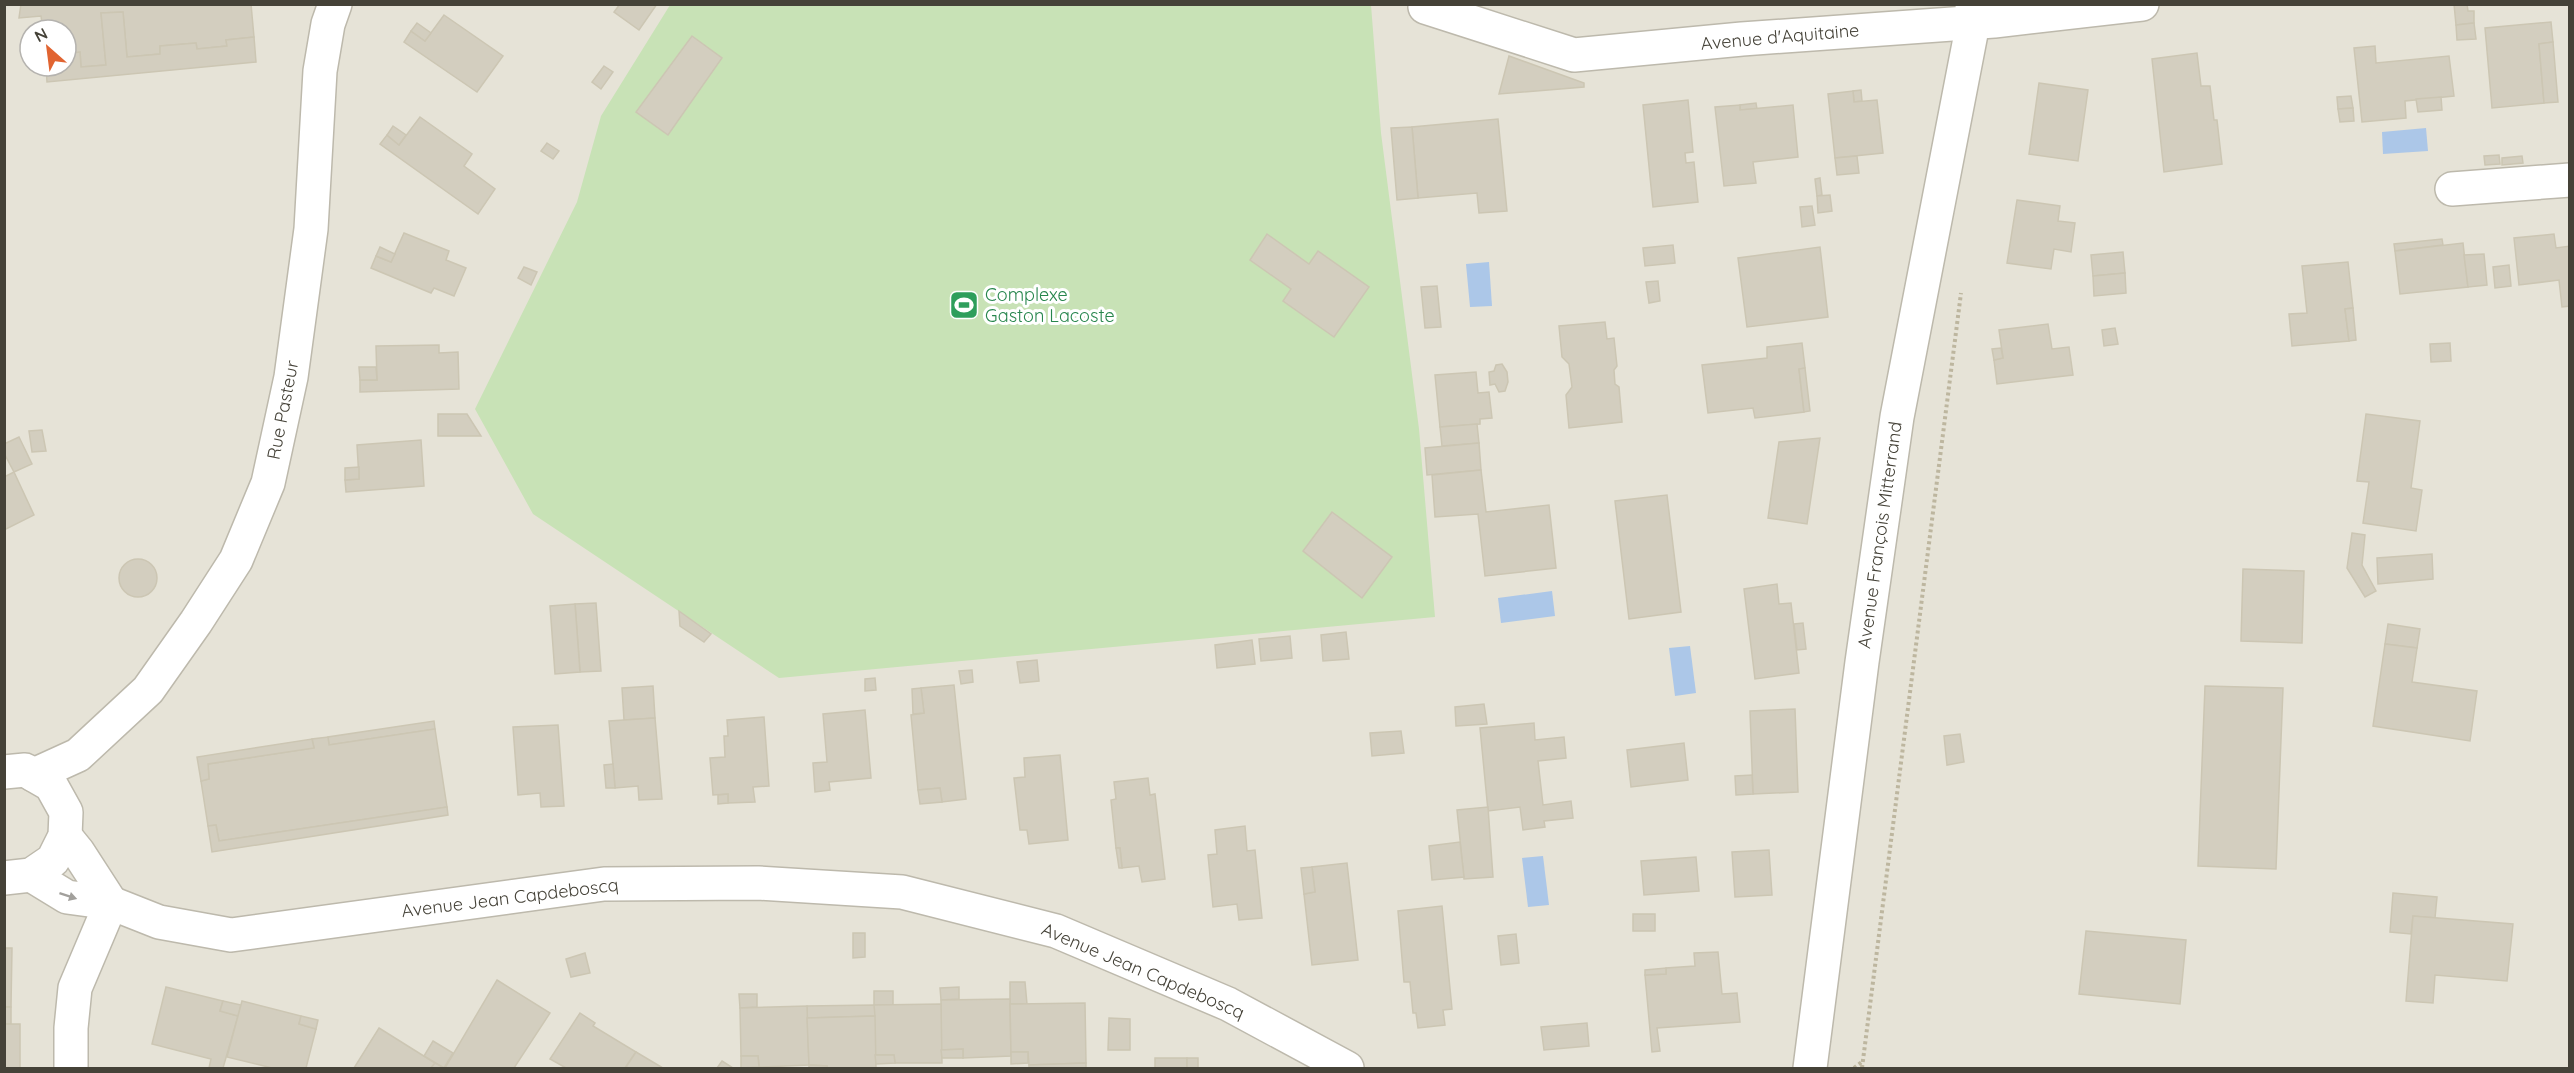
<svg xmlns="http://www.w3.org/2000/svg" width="2574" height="1073" font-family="Quicksand,sans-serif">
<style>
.residential{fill:#e6e3d7;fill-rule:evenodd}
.green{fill:#c8e2b6}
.water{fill:#acc7e8}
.building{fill:#d3cebf;stroke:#ccc6b3;stroke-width:1.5}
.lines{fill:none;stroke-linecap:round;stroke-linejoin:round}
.minor-casing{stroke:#bdb9ac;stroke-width:36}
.path{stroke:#bdb69f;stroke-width:4;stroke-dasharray:3 3;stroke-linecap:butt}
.minor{stroke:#fff;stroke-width:33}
.oneway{fill:#a2a09c}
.labels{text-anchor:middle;stroke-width:6;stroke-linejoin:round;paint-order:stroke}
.street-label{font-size:18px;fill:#454238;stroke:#fff}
.leisure-label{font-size:18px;fill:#27864d;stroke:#fff;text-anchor:start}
</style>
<rect width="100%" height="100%" fill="#f2f1e9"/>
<path class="residential" d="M5,5H2569V1068H5ZM30,30H66V66H30Z"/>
<polygon class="green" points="670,5 1371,5 1381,133 1419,429 1435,617 779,678 533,514 475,409 577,202 601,116"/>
<g class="water">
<polygon points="2426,128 2428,151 2383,154 2382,132"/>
<polygon points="1489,262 1492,306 1470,307 1466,264"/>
<polygon points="1552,591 1555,616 1501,623 1498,598"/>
<polygon points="1690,646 1696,693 1675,696 1669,648"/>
<polygon points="1543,856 1549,905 1528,907 1522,858"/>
</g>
<g class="building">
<polygon points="21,4 251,4 254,37 226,40 227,46 197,49 196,43 160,46 160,54 127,57 123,12 101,13 106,65 81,67 80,52 66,54 66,30 43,30 41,16 19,18"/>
<polygon points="620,4 657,4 639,30 614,12"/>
<polygon points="2454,4 2467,4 2468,11 2474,11 2474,23 2456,25"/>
<polygon points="123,12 127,57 160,54 160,46 196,43 197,49 227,46 226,40 254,37 256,62 47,82 46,66 66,66 66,54 80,52 81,67 106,65 101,13"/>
<polygon points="444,15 503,56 477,92 404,42 411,31 425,41"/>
<polygon points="2551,22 2553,42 2539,44 2544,103 2492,108 2485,28"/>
<polygon points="417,23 431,33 425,41 411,31"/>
<polygon points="2474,23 2476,39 2457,40 2456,25"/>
<polygon points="692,36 722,58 668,135 636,112"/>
<polygon points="2553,42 2558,102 2544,103 2539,44"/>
<polygon points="2375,46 2376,63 2449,56 2454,96 2405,101 2406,118 2362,122 2354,48"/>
<polygon points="2197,53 2201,86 2210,86 2214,120 2217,120 2222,164 2164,172 2152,59"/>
<polygon points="1509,56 1584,83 1584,87 1499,94"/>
<polygon points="604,66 613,72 601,89 592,82"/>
<polygon points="2039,83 2088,90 2078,161 2029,154"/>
<polygon points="1861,90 1862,101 1854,102 1853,91"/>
<polygon points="1853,91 1854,102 1877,100 1883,153 1835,158 1828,94"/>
<polygon points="2351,96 2353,108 2338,109 2337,97"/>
<polygon points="2441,97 2442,110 2418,112 2416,99"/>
<polygon points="1688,100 1693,152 1685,153 1686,163 1694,162 1698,202 1653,207 1643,105"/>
<polygon points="1756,103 1757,109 1740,110 1740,105"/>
<polygon points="1740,105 1740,110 1793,105 1798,157 1753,162 1756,183 1724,186 1715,107"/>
<polygon points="2353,108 2354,121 2340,122 2338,109"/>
<polygon points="420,117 472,154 464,166 495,189 478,214 380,144 387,135 399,145"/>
<polygon points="1498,119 1507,211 1479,213 1477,193 1418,198 1412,127"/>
<polygon points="393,126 406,135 399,145 387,135"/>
<polygon points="1412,127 1418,198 1397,200 1391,128"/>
<polygon points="547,143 559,151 553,159 541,151"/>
<polygon points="2499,155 2500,164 2485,165 2484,156"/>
<polygon points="1857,156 1859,173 1837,175 1835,158"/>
<polygon points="2522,156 2523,163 2502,165 2502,158"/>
<polygon points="1820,178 1822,195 1817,196 1815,179"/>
<polygon points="1830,195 1832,211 1818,213 1817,196"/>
<polygon points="2017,200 2060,206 2058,221 2075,223 2071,252 2054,249 2051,269 2007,263"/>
<polygon points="1812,206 1815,225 1802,227 1800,207"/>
<polygon points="404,233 449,251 446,260 466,268 454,296 434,288 431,293 371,268 376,256 391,262"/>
<polygon points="1267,234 1309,264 1318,251 1369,287 1334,337 1283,301 1291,289 1250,260"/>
<polygon points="2554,234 2556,248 2570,246 2570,306 2562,307 2559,280 2519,285 2514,238"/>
<polygon points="2442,239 2443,245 2395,251 2394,244"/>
<polygon points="2463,243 2468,287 2400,294 2395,251"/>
<polygon points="1673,245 1675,263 1645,266 1643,248"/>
<polygon points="380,247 395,254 391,262 376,256"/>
<polygon points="1820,247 1828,317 1747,327 1738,258"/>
<polygon points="2123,252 2125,273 2093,276 2091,255"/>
<polygon points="2484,254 2487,285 2468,287 2464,255"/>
<polygon points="2348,262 2353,308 2345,309 2349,341 2292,346 2289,314 2307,313 2302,266"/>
<polygon points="2509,265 2511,286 2495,288 2493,267"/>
<polygon points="524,267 537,272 531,285 518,278"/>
<polygon points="2125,273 2126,293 2094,296 2093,276"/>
<polygon points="1658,281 1660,301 1649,303 1646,282"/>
<polygon points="1437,286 1441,327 1425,328 1421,287"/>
<polygon points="2353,308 2356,340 2349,341 2345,309"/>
<polygon points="1605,322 1607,339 1614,338 1617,366 1614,370 1615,384 1619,387 1622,422 1569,428 1566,395 1572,387 1569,364 1562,357 1559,326"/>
<polygon points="2048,324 2052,349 2069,347 2073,375 1997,384 1994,360 2003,358 1999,330"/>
<polygon points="2115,328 2118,344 2104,346 2102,330"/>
<polygon points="1802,343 1805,368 1799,369 1804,412 1755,418 1753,408 1708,413 1702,365 1767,358 1767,347"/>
<polygon points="2450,343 2451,361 2431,362 2430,344"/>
<polygon points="439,345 439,353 458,352 459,389 360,392 360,380 377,380 376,346"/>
<polygon points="2001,348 2003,358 1994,360 1992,349"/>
<polygon points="1502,364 1507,372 1508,382 1505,391 1499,392 1495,384 1490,385 1489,372 1494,371 1496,365"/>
<polygon points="359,367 376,367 377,380 360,380"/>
<polygon points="1805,368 1810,411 1804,412 1799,369"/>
<polygon points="1476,372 1478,393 1489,392 1492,418 1480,419 1480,424 1440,427 1435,375"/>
<polygon points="438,414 467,414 481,436 438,436"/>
<polygon points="2366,414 2420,421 2411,488 2422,490 2416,531 2363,523 2369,482 2357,481"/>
<polygon points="1477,424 1479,443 1442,446 1440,427"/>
<polygon points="42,430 46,451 32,452 29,431"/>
<polygon points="19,437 32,464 14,472 4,453 4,444"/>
<polygon points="1820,438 1807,524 1768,518 1779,442"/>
<polygon points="421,440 424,486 346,492 345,480 359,479 357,445"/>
<polygon points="1479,443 1481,470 1427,475 1425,448"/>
<polygon points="359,467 359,479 345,480 345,468"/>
<polygon points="1481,470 1486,512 1549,505 1556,568 1485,576 1478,514 1435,517 1432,475"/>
<polygon points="14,472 34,515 4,530 4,477"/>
<polygon points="1667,495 1681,612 1629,619 1615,501"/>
<polygon points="1332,512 1392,557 1362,598 1303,551"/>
<polygon points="2352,533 2365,535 2362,565 2376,591 2365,597 2347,568"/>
<polygon points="2432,554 2433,579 2378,584 2377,558"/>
<circle cx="138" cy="578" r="19"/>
<polygon points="2243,569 2304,571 2302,643 2241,641"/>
<polygon points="1777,584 1779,604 1791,603 1799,673 1755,679 1744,589"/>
<polygon points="596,603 601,671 580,672 575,604"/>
<polygon points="575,604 580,672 555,674 550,606"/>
<polygon points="679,611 711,634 704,642 680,626"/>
<polygon points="1803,623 1806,649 1797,650 1794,624"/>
<polygon points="2388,624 2420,629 2417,648 2385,644"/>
<polygon points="1346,632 1349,659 1323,661 1321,635"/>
<polygon points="1290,636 1292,658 1261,661 1259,639"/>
<polygon points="1252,640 1255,664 1217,668 1215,645"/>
<polygon points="2385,644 2417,648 2412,682 2477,691 2470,741 2373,726"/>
<polygon points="1037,660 1039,681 1020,683 1017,662"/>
<polygon points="972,670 973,682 961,684 959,671"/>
<polygon points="875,678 876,690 865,691 865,679"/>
<polygon points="954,685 966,799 942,802 940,788 918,790 911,715 924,713 921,688"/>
<polygon points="653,686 655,718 624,720 622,688"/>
<polygon points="2205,686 2283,688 2276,869 2198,866"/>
<polygon points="921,688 924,713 913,714 912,689"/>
<polygon points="1484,704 1487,724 1456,726 1455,707"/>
<polygon points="1795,709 1798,792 1753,794 1750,711"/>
<polygon points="865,710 871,778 829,782 830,790 815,792 813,763 827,762 823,714"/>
<polygon points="764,717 769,786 753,787 755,802 728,803 728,794 713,795 710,758 725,757 724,736 728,736 727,720"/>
<polygon points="655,718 662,799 639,800 638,786 615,788 609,721"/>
<polygon points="434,721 435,729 329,745 328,737"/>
<polygon points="1534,723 1535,740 1564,737 1566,758 1538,761 1543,805 1571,801 1573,818 1544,821 1545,827 1523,830 1520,807 1488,811 1480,728"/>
<polygon points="558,725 564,806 541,807 540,793 518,795 513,727"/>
<polygon points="435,729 447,807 219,841 216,825 208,826 201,781 209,779 208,764 314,748 312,739 328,737 329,745"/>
<polygon points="1401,731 1404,753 1372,756 1370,733"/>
<polygon points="1960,734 1964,762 1947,765 1944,736"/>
<polygon points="312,739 314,748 208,764 209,779 201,781 197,757"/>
<polygon points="1684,743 1688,780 1631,787 1627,750"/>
<polygon points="1060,755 1068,840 1029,844 1027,830 1020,830 1014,778 1025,777 1024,758"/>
<polygon points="613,764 615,788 606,788 604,765"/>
<polygon points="1752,775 1753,794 1736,795 1735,776"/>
<polygon points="1148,778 1150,795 1155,794 1165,879 1142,882 1139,866 1122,868 1120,848 1116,848 1111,800 1116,799 1114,782"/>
<polygon points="940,788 942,802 920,804 918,790"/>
<polygon points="728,794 728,803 718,804 718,795"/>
<polygon points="447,807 448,815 212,852 208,826 216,825 219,841"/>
<polygon points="1488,807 1493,877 1464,879 1457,810"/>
<polygon points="1245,826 1247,851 1255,850 1262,918 1239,920 1237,904 1213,907 1208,855 1217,854 1215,830"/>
<polygon points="1460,842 1464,877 1432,880 1429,846"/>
<polygon points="1116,848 1120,848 1122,868 1119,868"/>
<polygon points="1769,850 1772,895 1735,897 1732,852"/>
<polygon points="1696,857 1699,891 1644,895 1641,861"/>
<polygon points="1347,863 1358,960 1312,965 1304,894 1315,892 1312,867"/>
<polygon points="1312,867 1315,892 1304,894 1301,868"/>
<polygon points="2393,893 2437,897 2435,918 2413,916 2411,934 2390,932"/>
<polygon points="1442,906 1452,1009 1443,1010 1445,1025 1418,1028 1416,1013 1413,1013 1410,982 1404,982 1398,911"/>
<rect x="1633" y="914" width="22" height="17"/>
<polygon points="2413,916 2513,924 2507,981 2435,975 2433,1003 2406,1001"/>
<polygon points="2086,931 2186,940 2180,1004 2079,994"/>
<polygon points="853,933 865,933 865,957 853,958"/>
<polygon points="1516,934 1519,963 1501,965 1498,936"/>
<polygon points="4,948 12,948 11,1007 4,1007"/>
<polygon points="1718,952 1722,994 1737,993 1740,1022 1657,1028 1660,1051 1652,1052 1645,975 1666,974 1666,968 1695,966 1694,953"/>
<polygon points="585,953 590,973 571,977 566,959"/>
<polygon points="1666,968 1666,974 1645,975 1645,970"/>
<polygon points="497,980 550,1013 514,1068 445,1068"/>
<polygon points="1010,982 1025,982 1027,1004 1010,1004"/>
<polygon points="166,987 223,1001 220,1011 238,1016 223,1068 209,1068 211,1059 152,1044"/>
<polygon points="959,987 959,999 941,1000 940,988"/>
<rect x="874" y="991" width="19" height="14"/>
<polygon points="739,994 757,994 757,1007 740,1008"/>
<polygon points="1010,999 1011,1056 963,1058 963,1049 941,1050 941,1000"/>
<polygon points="223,1001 241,1005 238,1016 220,1011"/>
<polygon points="242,1001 301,1016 299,1024 316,1029 306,1068 272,1068 227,1057"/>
<polygon points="1085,1003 1086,1063 1029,1065 1028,1052 1011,1052 1010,1004"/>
<polygon points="941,1004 942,1063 895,1063 894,1055 875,1055 874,1005"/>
<polygon points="874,1005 875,1016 807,1018 807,1006"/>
<polygon points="807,1006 809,1065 759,1067 758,1056 741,1056 740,1008"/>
<rect x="4" y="1007" width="7" height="17"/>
<polygon points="580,1013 595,1023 593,1026 636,1052 625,1068 566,1068 550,1059"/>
<polygon points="301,1016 318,1020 316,1029 299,1024"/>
<polygon points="875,1016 876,1068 827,1068 827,1066 809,1065 807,1018"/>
<polygon points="1109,1018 1130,1019 1130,1050 1108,1050"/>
<polygon points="1587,1023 1589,1046 1544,1050 1541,1027"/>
<rect x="4" y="1024" width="16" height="44"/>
<polygon points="379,1028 435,1063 431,1068 354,1068"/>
<polygon points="433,1041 453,1053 444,1068 424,1056"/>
<polygon points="963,1049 963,1058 942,1058 941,1050"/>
<polygon points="636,1052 663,1068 629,1068 626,1067"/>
<polygon points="1011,1052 1028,1052 1028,1063 1011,1064"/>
<polygon points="875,1055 894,1055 895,1063 876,1064"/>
<polygon points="741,1056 758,1056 759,1067 741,1068"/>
<rect x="1155" y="1058" width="32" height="10"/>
<rect x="1187" y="1058" width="11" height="10"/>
<polygon points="722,1061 733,1068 717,1068"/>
<polygon points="435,1063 444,1068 431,1068"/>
<polygon points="1086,1063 1086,1068 1029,1068 1029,1065"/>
<polygon points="809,1065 827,1066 827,1068 809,1068"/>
</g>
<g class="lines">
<g class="minor-casing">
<g id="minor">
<polyline points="1425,7 1574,55 1742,39 1994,21 2142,4"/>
<polyline points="2452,189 2570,180"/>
<polyline points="4,772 25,770 51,785 66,812 65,836 53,860 31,875 4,878"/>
<polyline points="34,775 78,755 148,690 196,622 236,560 268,483 291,377 311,229 320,71 328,24 335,4"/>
<polyline points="65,836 78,852 111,903"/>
<polyline points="31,875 67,897 111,903 159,922 231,935 604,884 758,883 902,892 1056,931 1228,1004 1347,1068"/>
<polyline points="71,1068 71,1028 75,988 111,903"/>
<polyline points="1810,1068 1862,662 1897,417 1973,23 1972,4"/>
</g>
</g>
<g class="path">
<polyline points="1854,1068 1863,1061"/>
<polyline points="1862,1068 1961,293"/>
</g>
<use href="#minor" class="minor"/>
</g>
<defs><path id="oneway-solid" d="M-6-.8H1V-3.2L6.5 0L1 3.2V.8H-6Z" transform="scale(1.5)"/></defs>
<use class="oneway" href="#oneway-solid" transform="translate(68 896) rotate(18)"/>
<defs>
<g id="stadium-square" transform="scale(1.5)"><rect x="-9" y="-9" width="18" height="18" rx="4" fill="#2e9e5b" stroke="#fff"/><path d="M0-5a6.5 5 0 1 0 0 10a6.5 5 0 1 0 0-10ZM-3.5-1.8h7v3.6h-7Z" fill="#fff"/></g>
</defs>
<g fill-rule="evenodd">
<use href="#stadium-square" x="964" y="305"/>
</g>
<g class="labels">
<g class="street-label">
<text transform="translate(1780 37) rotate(-5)" y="6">Avenue d'Aquitaine</text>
<text transform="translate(283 410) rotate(-79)" y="6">Rue Pasteur</text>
<text transform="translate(1880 535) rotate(-82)" y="6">Avenue François Mitterrand</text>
<text transform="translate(510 898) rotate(-7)" y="6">Avenue Jean Capdeboscq</text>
<text transform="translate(1143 971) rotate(23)" y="6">Avenue Jean Capdeboscq</text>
</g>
<g class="leisure-label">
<text x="985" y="301">Complexe<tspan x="985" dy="21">Gaston Lacoste</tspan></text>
</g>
</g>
<rect width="2574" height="1073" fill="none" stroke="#454238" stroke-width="12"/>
<g transform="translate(48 48) rotate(332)"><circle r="28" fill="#ffffff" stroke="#b5b3af" stroke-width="1.5"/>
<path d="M0-4.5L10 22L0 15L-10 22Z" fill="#e16431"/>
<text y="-9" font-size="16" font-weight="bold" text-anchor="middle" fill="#454238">N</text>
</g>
</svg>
